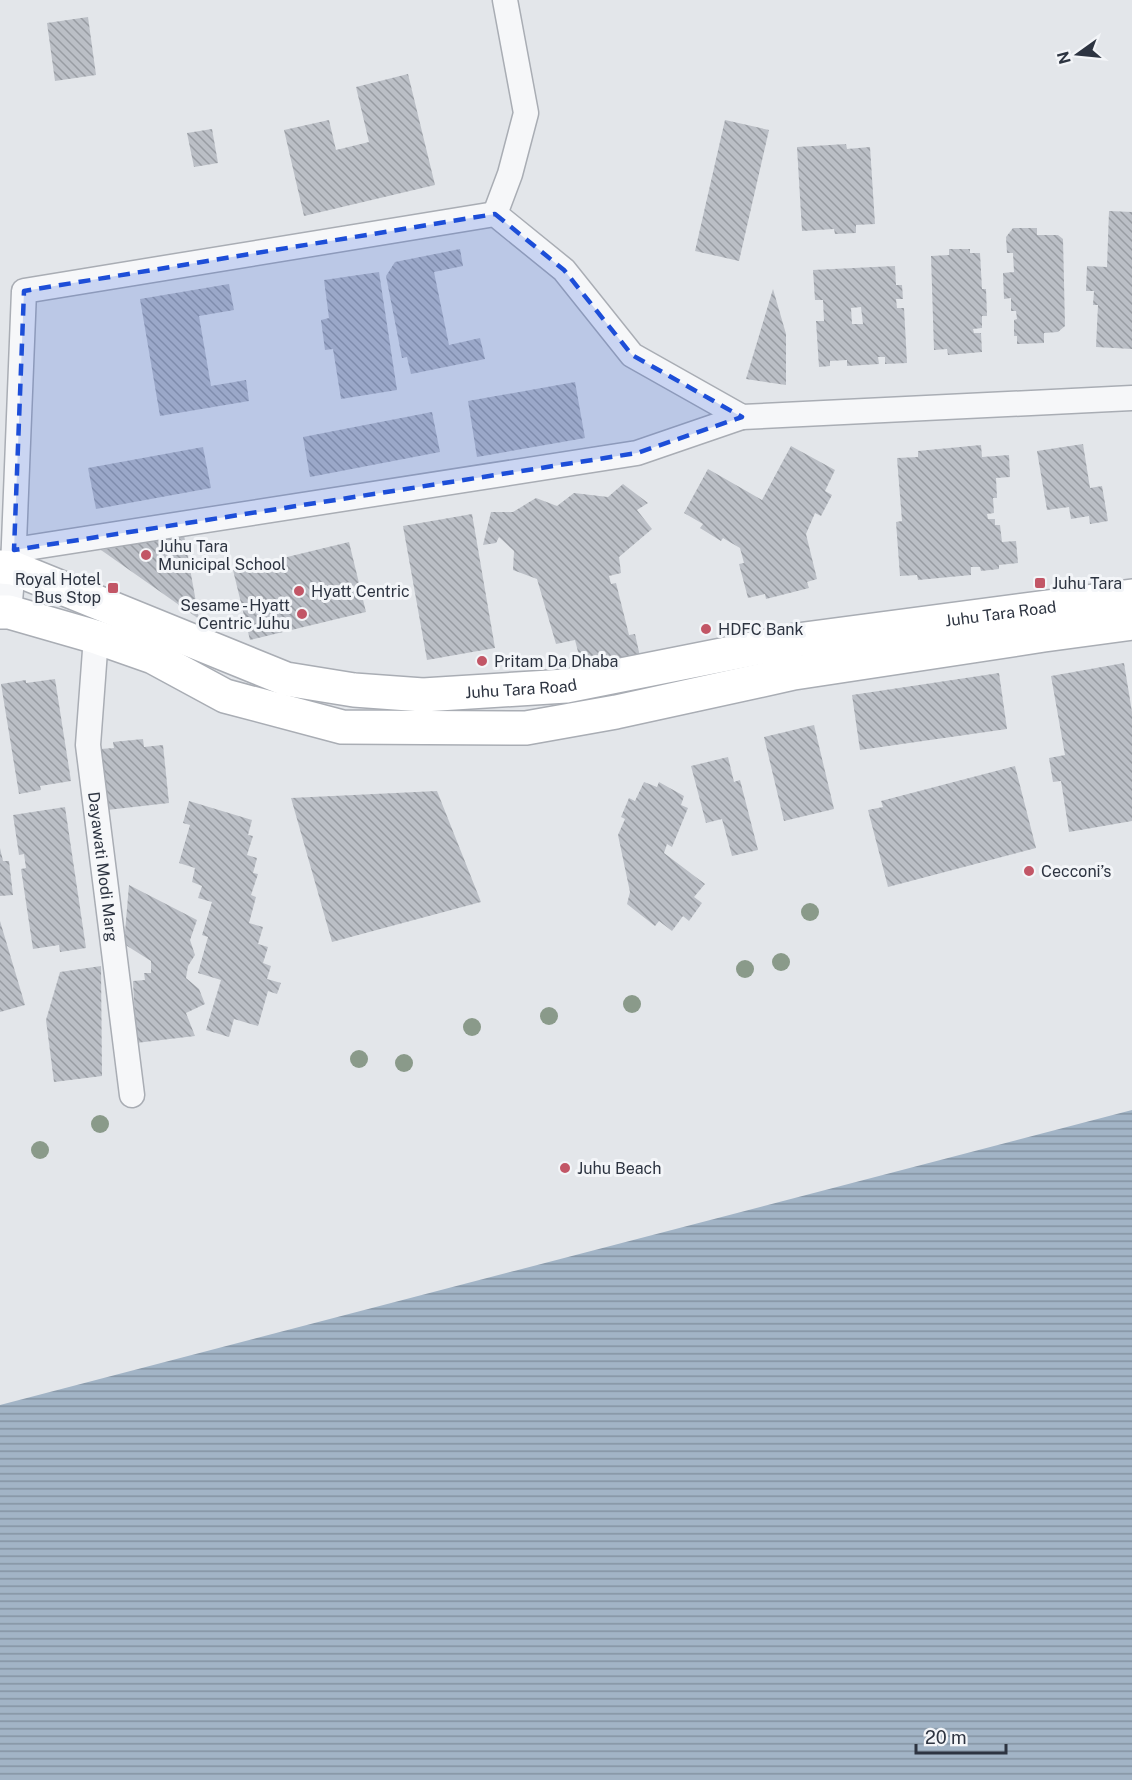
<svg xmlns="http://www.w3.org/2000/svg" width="1132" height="1780" font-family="'Public Sans',sans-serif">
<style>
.water{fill:url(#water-rules)}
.building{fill:url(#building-back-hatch);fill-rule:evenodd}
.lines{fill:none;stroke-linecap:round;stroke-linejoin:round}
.minor-casing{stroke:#a9adb4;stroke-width:27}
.secondary-casing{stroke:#a9adb4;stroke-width:36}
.minor{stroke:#f6f7f9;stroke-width:24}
.secondary{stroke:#fff;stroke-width:33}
.tree{fill:#8a9a8a}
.marked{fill:#1d4ed8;fill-opacity:0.2;stroke:#1d4ed8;stroke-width:4.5;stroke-dasharray:12 8;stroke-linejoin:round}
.poi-dot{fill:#c25666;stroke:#f3f5f8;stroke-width:2}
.labels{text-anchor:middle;stroke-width:6;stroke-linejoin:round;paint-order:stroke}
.poi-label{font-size:16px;fill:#2d3441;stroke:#f3f5f8;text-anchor:start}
.street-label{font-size:16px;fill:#2d3441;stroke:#f3f5f8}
</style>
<defs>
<pattern id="water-rules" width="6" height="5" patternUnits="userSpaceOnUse" patternTransform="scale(1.5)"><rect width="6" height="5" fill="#a2b4c6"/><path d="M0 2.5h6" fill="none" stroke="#8493a2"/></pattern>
<pattern id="building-back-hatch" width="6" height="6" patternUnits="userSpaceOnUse" patternTransform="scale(1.5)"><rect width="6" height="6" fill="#bbbfc6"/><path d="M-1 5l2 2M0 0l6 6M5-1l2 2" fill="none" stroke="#989ca2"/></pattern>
</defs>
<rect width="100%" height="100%" fill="#e3e6ea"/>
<polygon class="water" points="1132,1110 1132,1780 0,1780 0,1405"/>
<g class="building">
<polygon points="88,17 96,75 55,81 47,23"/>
<polygon points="408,74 435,185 304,216 284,130 329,120 336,150 369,142 356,87"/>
<polygon points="725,120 769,130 739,261 695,251"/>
<polygon points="212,129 218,163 194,167 187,133"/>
<polygon points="846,144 847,149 870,147 875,224 856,225 856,233 835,234 834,229 802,231 797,147"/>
<polygon points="1109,211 1132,212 1132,349 1096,347 1098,305 1093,305 1094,291 1086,291 1087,266 1107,267"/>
<polygon points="1013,228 1037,228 1037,235 1058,235 1063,239 1065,326 1058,332 1044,333 1044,343 1017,344 1017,336 1014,336 1014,320 1017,319 1016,311 1011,311 1011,298 1004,299 1003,273 1014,272 1013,253 1007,253 1006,237"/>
<polygon points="460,249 463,266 434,272 449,345 480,338 485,359 411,374 407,357 402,358 386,276 395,262"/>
<polygon points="949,249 970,249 970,253 980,253 982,289 986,289 987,316 982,316 982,328 973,329 974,333 981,333 982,352 948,355 947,349 934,350 931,256 949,255"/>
<path d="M895,266L896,285H902L903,299H896L897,308H904L907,363L885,364V357H878L879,364L847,366V360L830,361V366L819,367L816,321H824L823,300H815L813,270ZM861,307L863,324H852L851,308Z"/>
<polygon points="379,272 397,390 341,399 333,349 325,350 321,320 329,318 324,280"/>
<polygon points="229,284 234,310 199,316 211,386 246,380 249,401 160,416 140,299"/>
<polygon points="773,289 786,334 786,385 746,379"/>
<polygon points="575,382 585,438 477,457 468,401"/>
<polygon points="432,412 440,452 310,477 303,437"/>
<polygon points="1083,444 1090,488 1102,486 1108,521 1090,524 1089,516 1071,519 1069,507 1047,510 1037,451"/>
<polygon points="981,445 982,457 1009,455 1010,477 996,478 997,498 993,498 994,513 987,514 988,519 995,519 995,525 1000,525 1002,542 1016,541 1018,563 999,565 999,569 981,571 980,567 971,567 971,575 918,580 917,575 900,576 896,522 902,521 897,458 918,457 918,451"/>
<polygon points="791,446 835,470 825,491 832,495 821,516 815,513 806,534 817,579 807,582 809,588 766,599 765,594 748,598 739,564 744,563 740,548 723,538 721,541 700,528 703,524 684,513 708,469 762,500"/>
<polygon points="203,447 211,488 96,509 88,468"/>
<polygon points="623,484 648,503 637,510 652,529 619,557 621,573 609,576 611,584 616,583 629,635 635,634 641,661 584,675 575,640 556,644 537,579 513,570 514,551 499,537 496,543 483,545 491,512 513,512 536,498 557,506 574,493 608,497"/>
<polygon points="472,514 495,648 427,660 403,526"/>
<polygon points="184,535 199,619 101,550"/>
<polygon points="349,542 366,612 250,640 233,570"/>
<polygon points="1124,663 1132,712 1132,821 1069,832 1061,781 1053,782 1049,758 1065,755 1051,676"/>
<polygon points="999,673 1007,729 860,750 852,695"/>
<polygon points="55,679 71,781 40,786 41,790 19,794 1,684 26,680 26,683"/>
<polygon points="814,725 834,809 784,821 764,737"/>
<polygon points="143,739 144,747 163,745 169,803 107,810 100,749 114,748 113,742"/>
<polygon points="728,757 734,782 740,780 758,850 732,856 722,819 706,823 691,766"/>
<polygon points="1015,766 1036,848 888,887 868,810 883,807 881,801"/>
<polygon points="644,782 657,787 659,782 684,796 681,805 688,808 672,847 667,844 664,853 705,884 694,897 702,903 689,921 683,916 672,931 659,921 655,926 627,904 630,892 618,835 625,819 621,817 629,798 635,801"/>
<polygon points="437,791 481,902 332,942 291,798"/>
<polygon points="189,801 252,820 248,835 253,836 247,855 257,858 253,873 258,874 251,895 256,897 249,923 263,927 258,944 268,947 263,963 271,966 267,979 281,983 277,994 268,991 258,1026 234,1019 229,1037 206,1030 221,980 198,973 208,937 202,935 212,902 198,898 202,886 192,882 195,868 179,863 190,825 183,823"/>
<polygon points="65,807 86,948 60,952 59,945 33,949 21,869 26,868 24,854 19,855 13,815"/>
<polygon points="0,848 3,861 9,861 13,895 0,896"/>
<polygon points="129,885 197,920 190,940 195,955 188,966 186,978 199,989 205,1004 186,1013 195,1036 136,1043 133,981 145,980 144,973 151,973 151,961 124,944"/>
<polygon points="0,921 25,1005 0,1012"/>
<polygon points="101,966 102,1076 54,1082 46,1020 60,972"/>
</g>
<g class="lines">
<g class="minor-casing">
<g id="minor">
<polyline points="495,214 510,174 526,113 505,0"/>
<polyline points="14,550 637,453 742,417"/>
<polyline points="9,612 13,568 24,291 495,214 564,270 632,355 742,417 1132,398"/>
<path id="s1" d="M96,637L88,745L132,1095"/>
</g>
</g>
<g class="secondary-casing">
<g id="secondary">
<path id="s2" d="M0,567L13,568L286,679L354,690L423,695L566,686L797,640L1132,596"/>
<polyline points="0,612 9,612 96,637 153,657 225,696 342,727 526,728 616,712 794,673 1044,635 1132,623"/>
</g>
</g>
<use href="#minor" class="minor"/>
<use href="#secondary" class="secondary"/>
</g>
<g class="tree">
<circle cx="810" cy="912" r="9"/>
<circle cx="781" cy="962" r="9"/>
<circle cx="745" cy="969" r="9"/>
<circle cx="632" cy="1004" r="9"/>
<circle cx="549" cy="1016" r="9"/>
<circle cx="472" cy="1027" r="9"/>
<circle cx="359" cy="1059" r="9"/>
<circle cx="404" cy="1063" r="9"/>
<circle cx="100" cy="1124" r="9"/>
<circle cx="40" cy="1150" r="9"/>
</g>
<path class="marked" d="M495,214L564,270L632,355L742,417L637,453L14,550L24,291Z"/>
<g class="poi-dot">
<circle cx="146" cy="555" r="6"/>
<rect x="1034" y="577" width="12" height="12" rx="3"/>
<rect x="107" y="582" width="12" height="12" rx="3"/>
<circle cx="299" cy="591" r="6"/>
<circle cx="302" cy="614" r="6"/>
<circle cx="706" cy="629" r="6"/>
<circle cx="482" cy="661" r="6"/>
<circle cx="1029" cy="871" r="6"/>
<circle cx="565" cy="1168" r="6"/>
</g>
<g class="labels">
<g class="poi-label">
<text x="158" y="552">Juhu Tara<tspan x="158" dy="18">Municipal School</tspan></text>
<text x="101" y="585" text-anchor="end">Royal Hotel<tspan x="101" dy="18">Bus Stop</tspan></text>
<text x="1052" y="589">Juhu Tara</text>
<text x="311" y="597">Hyatt Centric</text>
<text x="290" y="611" text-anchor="end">Sesame - Hyatt<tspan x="290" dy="18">Centric Juhu</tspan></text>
<text x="718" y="635">HDFC Bank</text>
<text x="494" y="667">Pritam Da Dhaba</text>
<text x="1041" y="877">Cecconi’s</text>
<text x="577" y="1174">Juhu Beach</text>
</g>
<g class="street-label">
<text dy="6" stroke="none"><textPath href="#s2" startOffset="1030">Juhu Tara Road</textPath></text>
<text dy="6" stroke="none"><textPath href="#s2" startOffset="544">Juhu Tara Road</textPath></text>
<text dy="6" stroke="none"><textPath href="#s1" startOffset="231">Dayawati Modi Marg</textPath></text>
</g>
</g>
<g transform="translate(1078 54) rotate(255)" stroke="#f3f5f8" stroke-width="4.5" paint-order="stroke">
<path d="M0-4.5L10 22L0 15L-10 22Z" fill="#2d3441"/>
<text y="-9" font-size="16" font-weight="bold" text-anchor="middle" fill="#2d3441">N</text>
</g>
<path d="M916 1744v9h90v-9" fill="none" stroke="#2d3441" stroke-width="3"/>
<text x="925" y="1744" font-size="18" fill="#2d3441" stroke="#f3f5f8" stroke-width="4.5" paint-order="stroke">20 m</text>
</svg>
